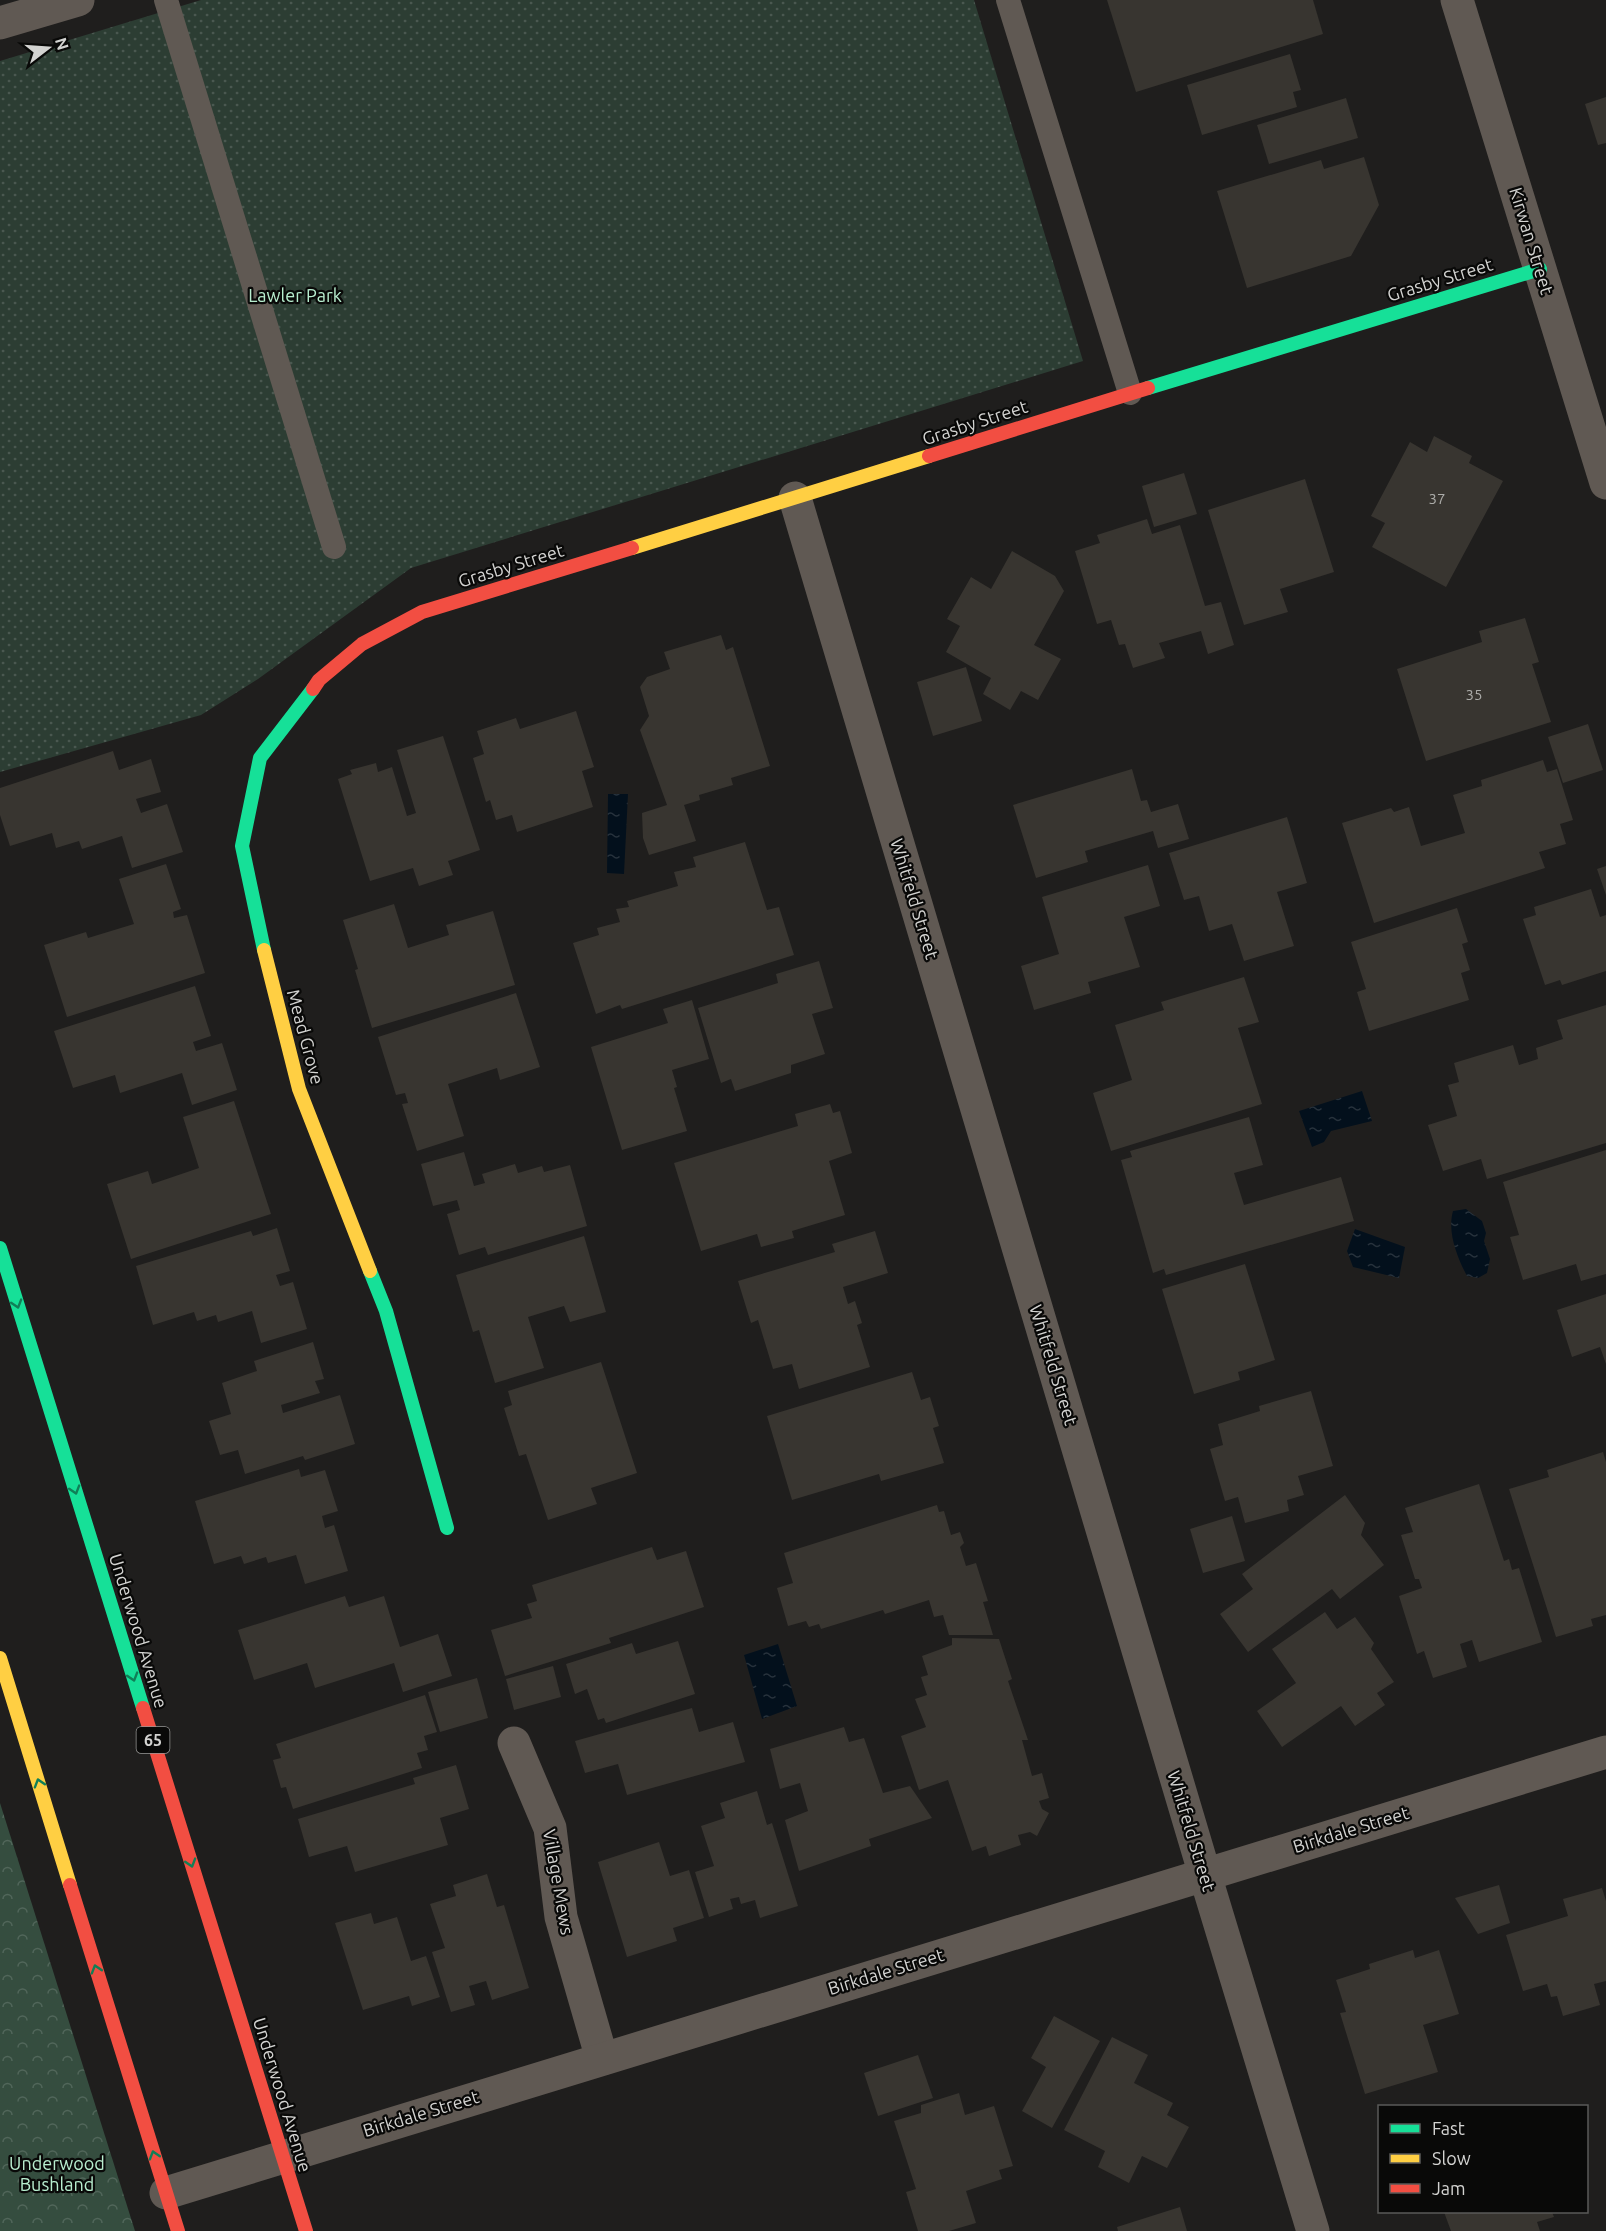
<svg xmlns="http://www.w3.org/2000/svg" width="1606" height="2231" font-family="Ubuntu,sans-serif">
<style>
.forest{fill:url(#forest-crowns)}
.park{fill:url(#park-dots)}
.water{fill:url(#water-ripples)}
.building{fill:#383530}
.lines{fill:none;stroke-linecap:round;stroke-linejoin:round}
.lane{stroke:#605953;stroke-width:24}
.street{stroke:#605953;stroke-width:33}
.fast{stroke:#16e098;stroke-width:14}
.slow{stroke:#ffcf43;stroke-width:14}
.jam{stroke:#f24e42;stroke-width:14}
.oneway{stroke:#107f57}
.labels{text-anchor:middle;stroke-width:4.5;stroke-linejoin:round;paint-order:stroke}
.number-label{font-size:15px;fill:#acaca9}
.shield{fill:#090908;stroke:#969695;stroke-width:1.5}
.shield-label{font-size:16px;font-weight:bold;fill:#d3d3d1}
.street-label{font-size:18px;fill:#d3d3d1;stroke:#090908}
.park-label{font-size:18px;fill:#b8eecf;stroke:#090908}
</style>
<defs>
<pattern id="forest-crowns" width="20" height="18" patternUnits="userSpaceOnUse" patternTransform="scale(1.5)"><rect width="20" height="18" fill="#354d3f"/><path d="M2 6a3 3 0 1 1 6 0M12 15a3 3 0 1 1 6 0" fill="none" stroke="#51665a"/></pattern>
<pattern id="park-dots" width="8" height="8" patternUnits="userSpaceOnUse" patternTransform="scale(1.5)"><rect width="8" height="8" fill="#2c3d33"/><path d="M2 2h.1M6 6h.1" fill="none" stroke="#4a5850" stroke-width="1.8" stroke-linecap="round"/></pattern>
<pattern id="water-ripples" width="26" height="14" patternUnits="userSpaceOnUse" patternTransform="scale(1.5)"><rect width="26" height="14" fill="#03101c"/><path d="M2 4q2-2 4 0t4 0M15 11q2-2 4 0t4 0" fill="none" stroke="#27323c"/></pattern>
</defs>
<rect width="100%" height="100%" fill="#1f1e1d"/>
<polygon class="forest" points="0,1803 135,2231 0,2231"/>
<polygon class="park" points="201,0 974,0 1083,361 411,568 258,679 201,715 0,772 0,61"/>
<g class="water">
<polygon points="608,794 628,794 624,874 607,873"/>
<polygon points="1362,1091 1372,1121 1331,1131 1324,1142 1312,1147 1299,1111"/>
<path d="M1466,1209L1482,1221L1486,1233L1484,1241L1490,1259L1487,1273L1478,1278L1467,1276C1457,1257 1447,1232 1453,1211Z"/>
<polygon points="1355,1229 1405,1247 1399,1278 1353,1267 1347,1251"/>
<polygon points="778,1644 797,1706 762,1719 744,1655"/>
</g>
<g class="building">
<polygon points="1107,0 1313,0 1323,34 1136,92"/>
<polygon points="1290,54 1301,90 1293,92 1297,107 1202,135 1187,85"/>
<polygon points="1606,97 1606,143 1598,145 1585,104"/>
<polygon points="1346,98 1358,138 1269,164 1257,125"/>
<polygon points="1364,157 1379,205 1351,256 1247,288 1217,191 1321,160 1324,169"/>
<polygon points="1434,436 1472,456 1469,463 1503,481 1446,587 1372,547 1385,523 1371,516 1410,442 1427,452"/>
<polygon points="1184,473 1197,514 1154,527 1142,486"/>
<polygon points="1305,479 1334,572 1280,589 1288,612 1244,625 1208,510"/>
<polygon points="1147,519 1152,534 1180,525 1205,606 1221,602 1234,645 1208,654 1201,631 1159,643 1165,658 1133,668 1125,644 1119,645 1111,620 1097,624 1075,551 1100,543 1097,535"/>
<polygon points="1012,551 1055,576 1064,591 1034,645 1061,659 1038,700 1021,691 1010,710 983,694 991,678 946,652 960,626 947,619 971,577 991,589"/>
<polygon points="1525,618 1539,662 1532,664 1551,722 1426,761 1397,669 1482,642 1479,631"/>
<polygon points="721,635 726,650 733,647 770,766 731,778 733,785 699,795 700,800 684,805 696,841 649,855 643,838 642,813 667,805 640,730 649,716 640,687 647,677 670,669 664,652"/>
<polygon points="966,667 982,721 933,736 917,682"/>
<polygon points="576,711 594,767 582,771 593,807 517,832 512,815 496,820 490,800 486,802 473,758 484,754 477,731 516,718 520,729"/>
<polygon points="1588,724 1603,770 1563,783 1548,737"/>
<polygon points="443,736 480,850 448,861 453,875 419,886 413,868 370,881 338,779 352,774 350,770 376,763 378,772 392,767 407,816 416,813 397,750"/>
<polygon points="113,751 119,770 151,759 161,792 136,799 141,813 167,804 183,852 132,868 122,836 82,849 79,841 56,848 52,833 10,846 0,815 0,788"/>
<polygon points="1543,760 1547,772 1557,769 1573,820 1560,824 1566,844 1539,852 1545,868 1374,923 1342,823 1391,808 1394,812 1409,807 1421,846 1465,833 1453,795 1482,786 1481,780"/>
<polygon points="1132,769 1141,801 1147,800 1151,812 1178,804 1189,839 1158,848 1153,831 1085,851 1088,862 1036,878 1013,805"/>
<polygon points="1287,817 1307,883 1277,892 1294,946 1244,961 1232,924 1209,931 1199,896 1184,900 1169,853"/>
<polygon points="745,842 767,910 779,907 794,955 622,1009 620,1005 596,1014 573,943 599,935 597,928 620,922 616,909 629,907 627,901 678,886 674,872 696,867 693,857"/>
<polygon points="166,864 181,909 173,912 174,918 187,915 205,973 67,1017 44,945 86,932 88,938 134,924 119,879"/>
<polygon points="1148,865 1160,906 1124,917 1140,967 1088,982 1091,993 1034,1010 1021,966 1059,954 1042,897"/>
<polygon points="1606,866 1606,895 1597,869"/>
<polygon points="1591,889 1600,917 1606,915 1606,971 1562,985 1560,980 1545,985 1523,919 1536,915 1534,907"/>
<polygon points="394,904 408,948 449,935 446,925 493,911 515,985 372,1028 355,970 358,969 343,920"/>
<polygon points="1457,908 1468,942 1462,944 1470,970 1461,973 1469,1000 1369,1031 1357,992 1366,989 1351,942"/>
<polygon points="819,961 833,1008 812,1014 825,1054 791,1065 791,1073 735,1091 731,1079 721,1083 698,1008 778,983 776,974"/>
<polygon points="1244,977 1259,1022 1238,1028 1262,1104 1111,1151 1093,1093 1132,1080 1115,1025 1164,1010 1161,1002"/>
<polygon points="195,986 211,1036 193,1042 196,1051 222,1043 237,1090 192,1105 182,1073 120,1093 115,1075 73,1088 54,1031"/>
<polygon points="516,993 540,1067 500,1080 497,1068 448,1084 464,1136 417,1151 402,1104 408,1103 405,1093 396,1095 378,1037"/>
<polygon points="692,1000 709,1059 672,1070 677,1087 674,1088 687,1131 622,1150 591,1047 668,1023 663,1009"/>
<polygon points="1606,1005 1606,1143 1487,1179 1481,1159 1443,1171 1428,1125 1457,1116 1448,1085 1459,1082 1454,1063 1513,1045 1519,1065 1538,1059 1536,1048 1563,1039 1557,1020"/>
<polygon points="234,1101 271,1214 131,1259 107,1184 148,1171 152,1184 199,1168 183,1117"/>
<polygon points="830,1104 833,1113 840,1111 852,1153 829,1161 845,1215 792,1231 794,1238 761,1247 757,1234 701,1251 674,1163 798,1126 795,1114"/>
<polygon points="1249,1117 1263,1165 1234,1173 1244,1205 1341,1177 1354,1221 1166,1275 1164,1269 1153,1273 1121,1160 1132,1157 1130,1151"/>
<polygon points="1606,1150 1606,1274 1581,1281 1576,1264 1523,1280 1510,1237 1519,1235 1503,1182"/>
<polygon points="464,1152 474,1186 485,1183 482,1174 515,1164 518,1173 542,1166 544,1172 570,1165 587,1226 488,1255 485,1247 459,1255 447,1214 460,1210 457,1200 433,1206 421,1164"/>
<polygon points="277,1228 290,1271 276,1275 280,1286 293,1282 307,1329 261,1343 252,1311 218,1322 216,1315 197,1321 194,1312 153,1325 136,1266 251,1231 253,1236"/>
<polygon points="875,1231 888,1273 843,1287 848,1304 855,1301 862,1323 857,1325 870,1367 799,1389 792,1364 773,1369 758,1320 751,1323 738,1281 835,1252 832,1244"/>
<polygon points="584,1236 606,1312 570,1322 564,1306 528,1317 544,1368 495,1383 479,1330 473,1332 456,1275"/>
<polygon points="1245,1264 1275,1360 1238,1372 1240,1380 1194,1394 1162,1289"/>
<polygon points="1606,1294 1606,1364 1600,1347 1572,1357 1557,1310"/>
<polygon points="313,1342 324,1379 315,1381 320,1393 281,1405 283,1413 340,1395 355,1444 305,1460 303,1456 245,1474 238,1450 220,1455 209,1421 231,1414 222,1383 257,1371 254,1361"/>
<polygon points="601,1362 637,1473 591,1488 597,1504 548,1520 526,1454 519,1456 504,1408 512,1405 508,1391"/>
<polygon points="912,1372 921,1400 930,1397 939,1426 933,1428 944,1463 881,1481 879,1474 792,1500 767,1416"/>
<polygon points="1311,1391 1333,1466 1298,1476 1304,1495 1287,1500 1289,1511 1245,1523 1238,1497 1225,1501 1210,1449 1223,1445 1218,1424 1260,1411 1259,1406"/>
<polygon points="1603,1452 1606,1462 1606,1615 1591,1619 1593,1626 1556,1637 1509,1489 1549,1477 1547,1470"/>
<polygon points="299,1469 301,1477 325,1470 338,1511 322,1516 325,1528 334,1525 348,1571 305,1584 296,1555 268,1563 266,1557 244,1564 241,1556 214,1564 195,1501"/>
<polygon points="1479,1484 1504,1561 1509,1559 1512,1570 1519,1568 1542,1642 1479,1662 1472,1640 1460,1644 1467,1667 1433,1678 1424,1651 1417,1654 1399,1596 1422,1588 1419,1579 1415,1579 1401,1535 1413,1532 1405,1508"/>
<polygon points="1345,1495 1365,1523 1361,1535 1384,1565 1340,1599 1332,1589 1248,1652 1220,1614 1253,1589 1242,1574"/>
<polygon points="937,1505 939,1512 944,1511 951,1535 960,1532 964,1543 960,1547 966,1566 976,1563 988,1601 983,1602 993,1635 949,1635 943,1615 934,1617 929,1600 885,1614 883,1610 821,1629 819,1624 809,1627 806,1621 788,1626 777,1588 793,1583 784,1553"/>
<polygon points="1232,1516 1245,1561 1203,1573 1190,1529"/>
<polygon points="652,1547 657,1560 686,1551 704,1607 609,1638 611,1643 505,1676 491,1630 532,1618 527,1604 537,1601 532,1585"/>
<polygon points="345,1596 349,1607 384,1596 400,1647 438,1634 452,1676 403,1692 394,1663 315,1688 307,1663 254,1680 238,1630"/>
<polygon points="1325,1612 1337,1629 1355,1617 1374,1643 1371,1649 1394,1682 1377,1693 1385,1705 1355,1726 1341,1706 1282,1747 1257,1711 1296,1683 1272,1649"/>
<polygon points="952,1638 999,1639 1012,1679 1008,1681 1028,1740 1022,1740 1032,1776 1042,1773 1049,1798 1039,1801 1042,1809 1049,1813 1037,1836 1030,1832 1018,1835 1021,1845 989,1856 986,1846 972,1851 948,1780 919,1790 901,1736 926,1727 915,1699 927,1695 921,1677 928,1675 922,1656 952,1645"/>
<polygon points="678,1641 695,1694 606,1723 604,1718 598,1720 587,1689 575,1694 566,1664 632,1643 636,1654"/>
<polygon points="553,1666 561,1697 514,1710 506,1679"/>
<polygon points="477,1678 488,1718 440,1732 428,1692"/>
<polygon points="425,1695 437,1732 424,1736 428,1750 417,1753 422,1768 293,1809 286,1787 281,1788 273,1760 281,1758 276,1744"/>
<polygon points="692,1708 699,1732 733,1722 745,1762 627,1795 618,1764 585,1773 575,1741"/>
<polygon points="844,1727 849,1742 864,1738 883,1793 910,1786 932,1818 869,1839 871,1846 799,1871 785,1820 808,1811 800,1783 780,1789 770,1749"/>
<polygon points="456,1765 469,1809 440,1818 448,1845 355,1872 347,1846 309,1857 298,1819 415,1784 413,1778"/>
<polygon points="757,1791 767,1825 772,1823 798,1906 760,1918 755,1900 741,1904 739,1897 730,1899 733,1909 709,1917 695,1872 714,1866 701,1826 725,1818 720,1803"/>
<polygon points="659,1842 670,1876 689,1870 704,1918 673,1928 677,1941 627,1957 598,1862"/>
<polygon points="487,1874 497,1907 504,1905 529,1988 492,2000 486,1981 469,1986 475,2005 451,2012 432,1952 445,1948 430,1904 456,1896 453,1885"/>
<polygon points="1499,1885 1510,1923 1478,1934 1455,1898"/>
<polygon points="1602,1888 1606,1901 1606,1981 1594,1984 1600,2005 1563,2016 1557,1996 1551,1997 1547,1984 1523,1991 1506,1935 1568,1916 1563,1899"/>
<polygon points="371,1913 374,1924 397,1917 411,1961 426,1956 440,1997 412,2006 409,1996 363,2010 335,1923"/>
<polygon points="1413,1950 1415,1958 1439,1950 1459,2014 1423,2025 1438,2072 1365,2094 1340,2013 1346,2012 1336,1980 1370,1969 1369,1964"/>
<polygon points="1054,2016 1100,2041 1052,2128 1022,2111 1046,2067 1031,2058"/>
<polygon points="1112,2037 1148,2055 1134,2083 1173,2103 1167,2115 1189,2127 1167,2168 1142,2156 1129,2183 1098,2167 1105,2151 1064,2130"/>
<polygon points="918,2055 933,2098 878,2116 864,2073"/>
<polygon points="959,2093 965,2115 994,2106 1013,2166 999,2170 1002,2179 966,2191 976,2223 949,2231 918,2231 906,2192 916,2189 894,2121 921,2113 921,2105"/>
<polygon points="1180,2207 1187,2231 1118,2231 1117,2227"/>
<polygon points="1444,2212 1552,2212 1554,2217 1537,2222 1540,2231 1451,2231"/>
</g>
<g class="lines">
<g class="lane">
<polyline points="166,0 334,547"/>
<polyline points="1008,0 1130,393"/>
</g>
<g class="street">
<polyline points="1457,0 1606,483"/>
<polyline points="0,23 78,0"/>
<polyline points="795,498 1205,1875 1313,2231"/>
<polyline points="514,1743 550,1828 561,1917 602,2059"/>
<polyline points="166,2193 1606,1752"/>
</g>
<g class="fast">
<polyline points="1148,388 1540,269"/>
<polyline points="264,950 242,846 260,758 313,689"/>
<polyline points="0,1248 143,1708"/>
<polyline points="370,1271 386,1311 447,1528"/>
</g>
<g class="slow">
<polyline points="632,548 929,456"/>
<polyline points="264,950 299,1089 370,1271"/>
<polyline points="0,1658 70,1885"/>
</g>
<g class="jam">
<polyline points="929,456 1148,388"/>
<polyline points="313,689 319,680 362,644 422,612 632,548"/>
<polyline points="143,1708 306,2231"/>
<polyline points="70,1885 178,2231"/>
</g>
</g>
<defs><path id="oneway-chevron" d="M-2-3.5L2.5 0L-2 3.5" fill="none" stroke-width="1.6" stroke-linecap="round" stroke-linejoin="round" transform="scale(1.5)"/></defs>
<g class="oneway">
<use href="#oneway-chevron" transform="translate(17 1304) rotate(73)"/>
<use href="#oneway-chevron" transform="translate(75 1490) rotate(73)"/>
<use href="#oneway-chevron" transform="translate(133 1677) rotate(73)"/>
<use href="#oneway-chevron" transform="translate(39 1783) rotate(-107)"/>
<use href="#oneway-chevron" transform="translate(191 1863) rotate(73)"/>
<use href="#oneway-chevron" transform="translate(96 1969) rotate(-107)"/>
<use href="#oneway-chevron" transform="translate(154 2155) rotate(-107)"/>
</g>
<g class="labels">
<g class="number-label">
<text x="1437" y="504">37</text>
<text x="1474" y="700">35</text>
</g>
<rect class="shield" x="136.5" y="1727" width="33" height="26" rx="4.5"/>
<g class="shield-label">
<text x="153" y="1746">65</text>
</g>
<g class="street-label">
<text transform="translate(1531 241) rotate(73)" y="6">Kirwan Street</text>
<text transform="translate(1440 280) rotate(-17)" y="6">Grasby Street</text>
<text transform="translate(975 423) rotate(-18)" y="6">Grasby Street</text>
<text transform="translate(511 566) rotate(-17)" y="6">Grasby Street</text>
<text transform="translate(914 899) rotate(73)" y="6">Whitfeld Street</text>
<text transform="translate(305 1037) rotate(75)" y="6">Mead Grove</text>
<text transform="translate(1053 1365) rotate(73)" y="6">Whitfeld Street</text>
<text transform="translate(138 1631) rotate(73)" y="6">Underwood Avenue</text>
<text transform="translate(1351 1830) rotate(-17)" y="6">Birkdale Street</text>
<text transform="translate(1191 1831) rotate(73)" y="6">Whitfeld Street</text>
<text transform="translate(558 1882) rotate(80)" y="6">Village Mews</text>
<text transform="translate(886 1972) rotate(-17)" y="6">Birkdale Street</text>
<text transform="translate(282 2095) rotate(73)" y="6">Underwood Avenue</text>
<text transform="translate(421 2114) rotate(-17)" y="6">Birkdale Street</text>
</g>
<g class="park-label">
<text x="295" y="302">Lawler Park</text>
<text x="57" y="2170">Underwood<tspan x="57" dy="21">Bushland</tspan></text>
</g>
</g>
<rect x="1378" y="2105" width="210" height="108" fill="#090908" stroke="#5a5a58" stroke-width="1.5"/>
<rect x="1390" y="2124" width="30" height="9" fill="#16e098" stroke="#5a5a58" stroke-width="1.5"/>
<text x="1432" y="2135" font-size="18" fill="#d3d3d1">Fast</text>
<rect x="1390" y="2154" width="30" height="9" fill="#ffcf43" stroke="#5a5a58" stroke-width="1.5"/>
<text x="1432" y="2165" font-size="18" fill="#d3d3d1">Slow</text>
<rect x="1390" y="2184" width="30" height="9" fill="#f24e42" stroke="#5a5a58" stroke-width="1.5"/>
<text x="1432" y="2195" font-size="18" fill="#d3d3d1">Jam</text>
<g transform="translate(48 48) rotate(73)" stroke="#090908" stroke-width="4.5" paint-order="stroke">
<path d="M0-4.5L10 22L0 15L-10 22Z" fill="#d3d3d1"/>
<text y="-9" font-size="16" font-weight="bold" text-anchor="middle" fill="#d3d3d1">N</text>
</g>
</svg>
